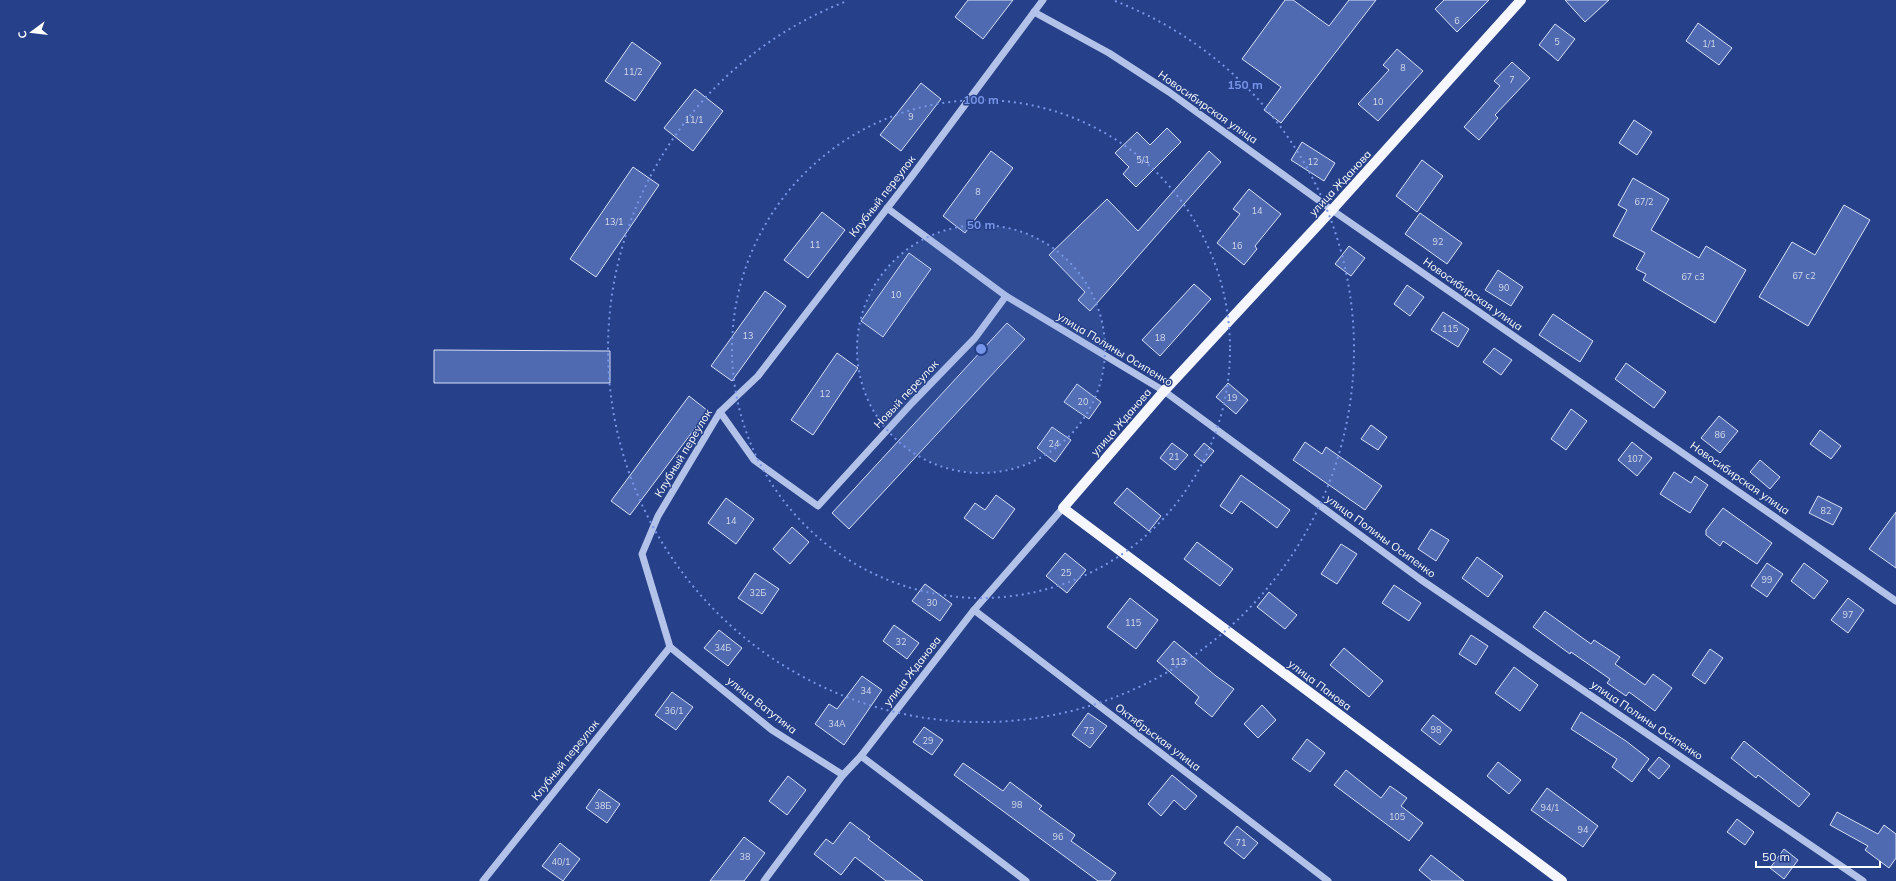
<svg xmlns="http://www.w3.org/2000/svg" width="1896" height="881" font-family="Mulish,sans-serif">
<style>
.building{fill:#4f6ab0;stroke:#d7e0f7}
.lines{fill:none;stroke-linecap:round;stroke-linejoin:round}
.minor{stroke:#b3c2e9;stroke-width:7}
.major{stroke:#f6f7fe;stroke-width:10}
.ring{fill:none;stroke:#7795e8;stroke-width:2;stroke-dasharray:2 4}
.labels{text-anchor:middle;stroke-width:3;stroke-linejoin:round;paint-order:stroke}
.number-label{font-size:9px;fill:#d3daeb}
.street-label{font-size:11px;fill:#fff;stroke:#264189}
.centre{fill:#7795e8;stroke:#264189;stroke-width:2}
.ring-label{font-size:12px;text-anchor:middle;font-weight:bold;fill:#7795e8;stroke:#264189;stroke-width:3;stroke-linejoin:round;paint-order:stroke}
</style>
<rect width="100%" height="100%" fill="#264189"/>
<g class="building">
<polygon points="968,0 1013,0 983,39 955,17"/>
<polygon points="1285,0 1293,0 1329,26 1349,0 1376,0 1281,123 1264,110 1281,87 1242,59"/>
<polygon points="1444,0 1489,0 1457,32 1435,9"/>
<polygon points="1565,0 1609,0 1585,22"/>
<polygon points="1698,23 1732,48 1719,65 1686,41"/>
<polygon points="1555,24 1575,39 1558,61 1539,45"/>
<polygon points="632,42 661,63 635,101 605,81"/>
<polygon points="1397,49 1423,71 1378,121 1358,104 1389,70 1383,65"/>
<polygon points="1512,62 1530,78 1495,115 1498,118 1479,140 1464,127 1500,86 1494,81"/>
<polygon points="921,83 941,99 901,151 880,135"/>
<polygon points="695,89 723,111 693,151 664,128"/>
<polygon points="1634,120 1652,132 1637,155 1619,143"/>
<polygon points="1167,128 1181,142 1136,187 1123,174 1129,167 1115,153 1137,132 1150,145"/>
<polygon points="1302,142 1335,163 1324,181 1291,160"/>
<polygon points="991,151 1013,168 965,233 943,216"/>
<polygon points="1209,151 1221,162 1090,311 1078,300 1085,292 1049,255 1107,199 1138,231"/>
<polygon points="1422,160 1443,176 1417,212 1396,196"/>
<polygon points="633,167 659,185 596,277 570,259"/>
<polygon points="1633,178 1669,199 1651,230 1699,258 1706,246 1746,270 1715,323 1643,280 1646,274 1636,269 1645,253 1613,236 1627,210 1618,205"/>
<polygon points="1249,189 1281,214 1255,246 1257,249 1244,265 1217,243 1240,214 1233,209"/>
<polygon points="1844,205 1870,220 1808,326 1759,297 1792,242 1815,255"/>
<polygon points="822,212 845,230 808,278 784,260"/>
<polygon points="1420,213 1462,243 1447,264 1405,234"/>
<polygon points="1349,246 1365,258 1351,276 1335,264"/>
<polygon points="909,253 931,269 883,337 861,321"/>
<polygon points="1498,270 1523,287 1511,306 1485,290"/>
<polygon points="1194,284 1211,299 1160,356 1142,340"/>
<polygon points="1407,285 1424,297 1410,316 1394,304"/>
<polygon points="765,291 786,306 732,381 711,366"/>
<polygon points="1443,312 1469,329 1458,347 1431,330"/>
<polygon points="1553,314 1593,341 1580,362 1539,335"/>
<polygon points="1007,323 1025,339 849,529 832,513"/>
<polygon points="1494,348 1512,360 1501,375 1483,362"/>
<polygon points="434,350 610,351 610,383 434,383"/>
<polygon points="837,353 858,368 813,435 791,420"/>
<polygon points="1626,363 1666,392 1654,408 1615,379"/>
<polygon points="1228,383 1248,400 1236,414 1216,397"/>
<polygon points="1077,384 1101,402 1089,419 1064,402"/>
<polygon points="689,396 708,411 630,515 611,501"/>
<polygon points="1571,409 1587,421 1566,450 1551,439"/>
<polygon points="1719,416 1738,431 1720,453 1701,438"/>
<polygon points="1371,425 1387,437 1378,450 1361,439"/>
<polygon points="1052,427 1071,440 1055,462 1037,448"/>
<polygon points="1820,430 1841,446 1831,459 1810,444"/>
<polygon points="1305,442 1322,454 1326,447 1382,486 1365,510 1293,460"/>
<polygon points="1632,442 1652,458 1637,476 1618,460"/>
<polygon points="1172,443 1188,455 1175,470 1160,458"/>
<polygon points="1204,443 1214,451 1204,463 1194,455"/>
<polygon points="1760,460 1780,477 1770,489 1750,472"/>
<polygon points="1674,472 1691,483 1695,476 1708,485 1690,513 1660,494"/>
<polygon points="1241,475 1290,510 1277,528 1241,501 1232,514 1220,506"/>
<polygon points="1127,488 1161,516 1149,531 1114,503"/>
<polygon points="996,495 1015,509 993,539 964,518 975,503 985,510"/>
<polygon points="1818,496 1842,508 1833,525 1809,513"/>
<polygon points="726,498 754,519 736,544 708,523"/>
<polygon points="1723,508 1772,543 1757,564 1723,541 1720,546 1706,535 1706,530"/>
<polygon points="1896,512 1896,568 1869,549"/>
<polygon points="792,527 809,542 790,564 773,549"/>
<polygon points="1431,529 1449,540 1436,561 1418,549"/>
<polygon points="1197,542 1233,569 1220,586 1184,559"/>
<polygon points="1341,544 1357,554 1337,584 1321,574"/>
<polygon points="1065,553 1086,570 1067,593 1046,576"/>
<polygon points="1477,557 1503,576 1488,597 1462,578"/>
<polygon points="1767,563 1783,574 1767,597 1751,586"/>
<polygon points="1804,563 1828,581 1814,599 1791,581"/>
<polygon points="755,573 779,589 762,614 738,598"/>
<polygon points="925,584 952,604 940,621 912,601"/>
<polygon points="1394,585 1421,603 1409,621 1382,603"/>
<polygon points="1269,592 1297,615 1285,629 1257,607"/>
<polygon points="1130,598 1158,620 1136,649 1107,627"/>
<polygon points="1848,598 1864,610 1848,633 1831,620"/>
<polygon points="1545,611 1591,644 1594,640 1620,657 1615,664 1645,685 1653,674 1672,688 1655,711 1629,692 1626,696 1607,683 1610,679 1571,652 1570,654 1533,627"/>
<polygon points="894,625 919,643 907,659 883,641"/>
<polygon points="719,630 742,648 728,666 704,648"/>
<polygon points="1471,635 1488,646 1476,665 1459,654"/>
<polygon points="1174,641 1216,676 1234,689 1212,717 1195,703 1199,697 1157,661"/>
<polygon points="1344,648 1383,681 1369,697 1330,665"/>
<polygon points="1710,649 1723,658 1705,684 1692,675"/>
<polygon points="1514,667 1538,685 1520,711 1495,693"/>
<polygon points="862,676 882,690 844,745 815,724 829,704 837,709"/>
<polygon points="672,692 693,707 676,730 655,715"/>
<polygon points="1262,705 1276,720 1258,738 1244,724"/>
<polygon points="1581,712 1626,741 1649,759 1632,782 1612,767 1617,759 1571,729"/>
<polygon points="1088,713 1107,726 1090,748 1072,735"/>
<polygon points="1433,715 1452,730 1440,745 1421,730"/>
<polygon points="924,727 943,740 932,755 913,742"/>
<polygon points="1307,739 1325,753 1310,772 1292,759"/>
<polygon points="1744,741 1810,794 1799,807 1758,775 1756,778 1731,758"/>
<polygon points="1659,757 1670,766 1659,779 1648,770"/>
<polygon points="1498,762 1521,780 1509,794 1487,776"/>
<polygon points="963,763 1003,791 1010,782 1042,806 1039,809 1075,835 1071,841 1116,873 1110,881 1098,881 954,775"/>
<polygon points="1346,770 1381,798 1390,786 1407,798 1401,806 1423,823 1409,841 1334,785"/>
<polygon points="1172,775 1197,796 1185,810 1174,800 1161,816 1148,804"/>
<polygon points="788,776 806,790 787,815 769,801"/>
<polygon points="1547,788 1598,826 1583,847 1531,810"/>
<polygon points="599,789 620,804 607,823 586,808"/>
<polygon points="1837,812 1878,834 1884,825 1896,834 1896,858 1889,868 1865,850 1868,846 1830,825"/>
<polygon points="1737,819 1754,832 1745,845 1727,832"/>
<polygon points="850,822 870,837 868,839 923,881 886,881 855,857 841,875 814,854 826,839 833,844"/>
<polygon points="1237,826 1258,843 1244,859 1224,843"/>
<polygon points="744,837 765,853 744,881 710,881"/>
<polygon points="560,843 580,859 563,881 542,866"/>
<polygon points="1784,849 1798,860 1784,879 1770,868"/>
<polygon points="1431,855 1464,881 1432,881 1419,870"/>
</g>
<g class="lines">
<g class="minor">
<polyline points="1034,12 1109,53 1169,92 1332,210 1896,601"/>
<polyline points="887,208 1006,296 1164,391 1420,579 1863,881"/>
<polyline points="720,412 754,460 818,506 912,403 975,338 1006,296"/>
<polyline points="974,610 1328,881"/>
<polyline points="670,647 642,554 658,516 720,412 758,376 912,176 1043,0"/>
<polyline points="670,647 772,730 843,775"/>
<polyline points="861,756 1026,881"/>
<polyline points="483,881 670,647"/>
<polyline points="764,881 843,775 861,756 974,610 1063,508"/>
</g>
<polyline class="major" points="1521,0 1332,210 1164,391 1063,508 1562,881"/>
</g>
<circle cx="981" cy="349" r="124" fill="#7795e8" fill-opacity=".12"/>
<g class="ring">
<circle cx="981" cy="349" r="124"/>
<circle cx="981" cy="349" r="249"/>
<path d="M1115 1A373 373 0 1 1 847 1"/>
</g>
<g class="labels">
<g class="number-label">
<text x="1457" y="24">6</text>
<text x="1557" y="45">5</text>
<text x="1709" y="47">1/1</text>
<text x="1403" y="71">8</text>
<text x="633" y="75">11/2</text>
<text x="1512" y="83">7</text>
<text x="1378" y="105">10</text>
<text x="911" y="120">9</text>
<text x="694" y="123">11/1</text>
<text x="1143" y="163">5/1</text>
<text x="1313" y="165">12</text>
<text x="978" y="195">8</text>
<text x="1644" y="205">67/2</text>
<text x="1257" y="214">14</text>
<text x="614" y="225">13/1</text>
<text x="1438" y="245">92</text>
<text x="815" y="248">11</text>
<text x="1237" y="249">16</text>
<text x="1804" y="279">67 с2</text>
<text x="1693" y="280">67 с3</text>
<text x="1504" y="291">90</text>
<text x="896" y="298">10</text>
<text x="1450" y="332">115</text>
<text x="748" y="339">13</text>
<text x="1160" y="341">18</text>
<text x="825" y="397">12</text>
<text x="1232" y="401">19</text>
<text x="1083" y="405">20</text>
<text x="1720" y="438">86</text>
<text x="1054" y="447">24</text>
<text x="1174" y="460">21</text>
<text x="1635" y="462">107</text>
<text x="1826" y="514">82</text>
<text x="731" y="524">14</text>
<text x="1066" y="576">25</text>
<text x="1767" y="583">99</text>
<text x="758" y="596">32Б</text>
<text x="932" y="606">30</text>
<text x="1848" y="618">97</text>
<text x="1133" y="626">115</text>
<text x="901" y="645">32</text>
<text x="723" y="651">34Б</text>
<text x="1178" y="665">113</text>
<text x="866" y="694">34</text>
<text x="674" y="714">36/1</text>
<text x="837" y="727">34А</text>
<text x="1436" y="733">98</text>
<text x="1089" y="734">73</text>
<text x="928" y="744">29</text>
<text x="1017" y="808">98</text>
<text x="603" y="809">38Б</text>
<text x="1550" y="811">94/1</text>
<text x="1397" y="820">105</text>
<text x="1583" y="833">94</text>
<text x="1058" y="840">96</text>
<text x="1241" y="846">71</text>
<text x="745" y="860">38</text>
<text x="561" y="865">40/1</text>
</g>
<g class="street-label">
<text transform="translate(1208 107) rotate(35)" y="4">Новосибирская улица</text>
<text transform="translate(1340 183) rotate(-47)" y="4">улица Жданова</text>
<text transform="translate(882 196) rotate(-52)" y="4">Клубный переулок</text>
<text transform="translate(1473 294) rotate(35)" y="4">Новосибирская улица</text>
<text transform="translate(1115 349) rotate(31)" y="4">улица Полины Осипенко</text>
<text transform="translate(906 394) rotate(-47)" y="4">Новый переулок</text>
<text transform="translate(1121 422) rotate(-49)" y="4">улица Жданова</text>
<text transform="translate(683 453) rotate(-59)" y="4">Клубный переулок</text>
<text transform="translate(1740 478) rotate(35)" y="4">Новосибирская улица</text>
<text transform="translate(1381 536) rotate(36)" y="4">улица Полины Осипенко</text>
<text transform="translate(912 671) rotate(-52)" y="4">улица Жданова</text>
<text transform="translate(1320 685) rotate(37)" y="4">улица Панова</text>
<text transform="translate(762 705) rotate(38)" y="4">улица Ватутина</text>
<text transform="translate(1647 720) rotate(34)" y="4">улица Полины Осипенко</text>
<text transform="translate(1158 737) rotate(37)" y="4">Октябрьская улица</text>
<text transform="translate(565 760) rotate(-51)" y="4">Клубный переулок</text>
</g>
</g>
<circle cx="981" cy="349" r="6" class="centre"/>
<g class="ring-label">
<text x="1245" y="89">150 m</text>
<text x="981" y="104">100 m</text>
<text x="981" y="229">50 m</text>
</g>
<g transform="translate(32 32) rotate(255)" stroke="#264189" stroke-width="3" paint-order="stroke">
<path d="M0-3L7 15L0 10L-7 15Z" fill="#ffffff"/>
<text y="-6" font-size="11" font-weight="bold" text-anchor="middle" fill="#ffffff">С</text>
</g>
<path d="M1756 861v6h124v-6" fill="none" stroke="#ffffff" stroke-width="2"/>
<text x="1762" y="861" font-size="12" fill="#ffffff" stroke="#264189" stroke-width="3" paint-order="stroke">50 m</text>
</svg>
